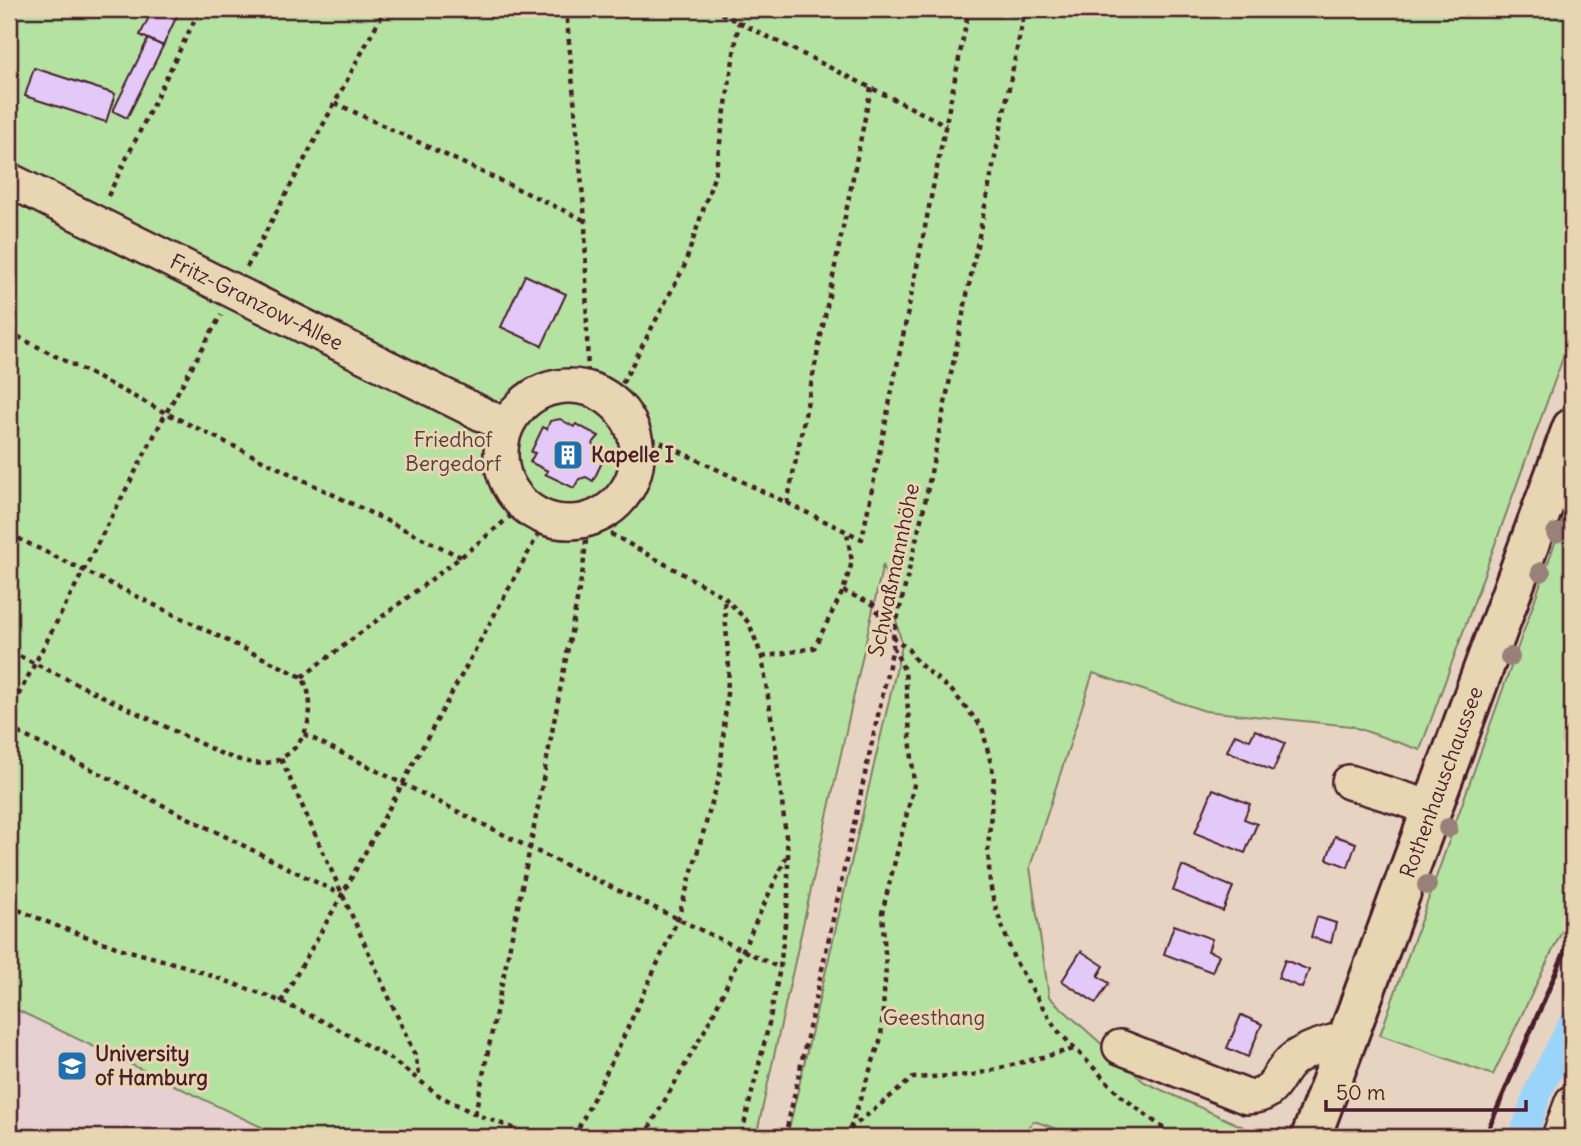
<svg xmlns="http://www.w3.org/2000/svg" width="1581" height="1146" font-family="Delius,sans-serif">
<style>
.built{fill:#e6d0d2}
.green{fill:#b4e2a0;stroke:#7f8066;stroke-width:2}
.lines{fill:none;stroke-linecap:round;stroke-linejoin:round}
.canal{stroke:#9bd4fb;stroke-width:28}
.building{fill:#e3c9f8;stroke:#4a1f2b;stroke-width:2}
.minor-casing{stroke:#4a1f2b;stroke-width:38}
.major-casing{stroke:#4a1f2b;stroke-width:44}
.path{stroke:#4a1f2b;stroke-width:4.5;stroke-dasharray:5 5;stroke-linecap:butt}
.minor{stroke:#e8d6b3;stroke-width:33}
.major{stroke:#e8d6b3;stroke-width:38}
.rail{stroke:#4a1f2b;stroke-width:5}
.tree{fill:#998078}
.labels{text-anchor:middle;stroke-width:6;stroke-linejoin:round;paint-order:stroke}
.street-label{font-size:21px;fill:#4a1f2b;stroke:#e8d6b3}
.park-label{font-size:21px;fill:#5a3c3d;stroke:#e8d6b3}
.poi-label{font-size:21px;font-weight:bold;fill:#4a1f2b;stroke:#e8d6b3;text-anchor:start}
</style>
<rect width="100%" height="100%" fill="#e7d3c1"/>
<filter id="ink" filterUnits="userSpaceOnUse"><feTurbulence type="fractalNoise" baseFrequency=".0143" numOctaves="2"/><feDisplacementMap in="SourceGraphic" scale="14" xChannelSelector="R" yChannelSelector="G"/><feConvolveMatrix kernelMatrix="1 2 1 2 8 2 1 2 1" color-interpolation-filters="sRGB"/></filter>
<g filter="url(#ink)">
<polygon class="built" points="9,1006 261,1126 282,1137 9,1137"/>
<g class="green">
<polygon points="9,9 1572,9 1572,333 1420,750 1351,726 1205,711 1093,673 1030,867 1049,997 1144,1082 1265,1137 1079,1137 1034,1121 1019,1137 787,1137 902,645 883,564 756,1137 282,1137 9,1006"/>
<polygon points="1572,495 1572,910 1493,1075 1380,1035"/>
</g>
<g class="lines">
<polyline class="canal" points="1523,1137 1539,1089 1572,1025"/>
</g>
<g class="building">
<polygon points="153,9 180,9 163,46 140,35"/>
<polygon points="148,39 163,46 127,118 113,111"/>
<polygon points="34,68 115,94 106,122 25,96"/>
<polygon points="525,275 566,294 542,346 501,327"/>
<polygon points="560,419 574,427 576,424 599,436 593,443 595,451 605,456 593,481 586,477 579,479 574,488 545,474 548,471 530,462 535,453 531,452 543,427 547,429 550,421"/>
<polygon points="1255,730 1285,743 1273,771 1227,751 1235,734 1250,740"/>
<polygon points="1213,789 1250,804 1244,819 1257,824 1245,853 1195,833"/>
<polygon points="1335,836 1356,843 1348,867 1327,859"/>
<polygon points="1182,866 1233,887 1223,911 1173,891"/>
<polygon points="1317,917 1336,923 1331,943 1311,937"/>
<polygon points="1174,925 1212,939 1208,951 1219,955 1212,972 1164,954"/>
<polygon points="1081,951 1104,966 1098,976 1109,983 1096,1003 1062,981"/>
<polygon points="1285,960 1309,970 1302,988 1278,978"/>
<polygon points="1241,1015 1262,1024 1248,1057 1227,1048"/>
<polygon points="9,1107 12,1107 13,1130 9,1130"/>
</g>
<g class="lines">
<g class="minor-casing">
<g id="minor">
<path id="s1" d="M9,180L506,426"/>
<circle cx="569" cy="454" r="68"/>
<polyline points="1349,782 1432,808"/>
<path d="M1120,1047L1247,1097C1277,1096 1274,1077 1291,1061C1306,1048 1329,1043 1347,1038"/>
<polyline points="1559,1137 1572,1102"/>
</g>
</g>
<g class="major-casing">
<g id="major">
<path id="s2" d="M1311,1137L1572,428"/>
</g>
</g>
<g class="path">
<polyline points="566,9 585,220 588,388"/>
<polyline points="712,9 946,125"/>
<polyline points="335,103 584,220"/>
<polyline points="108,196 200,9"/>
<polyline points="247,267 385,9"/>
<polyline points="9,332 166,413 461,557"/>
<polyline points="613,401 684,267 715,174 741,9"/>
<polyline points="633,431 660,442 862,539 969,9"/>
<polyline points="787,504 871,88"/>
<path d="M9,534L302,677C321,709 305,757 266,763C252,765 237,759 224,755L9,651"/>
<polyline points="843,591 873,604 893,637 908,649 917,662 952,691 982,727 994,776 988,849 990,883 994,903 1014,959 1056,1029 1121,1096 1175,1137"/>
<polyline points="762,657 814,648 843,591 852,562 847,533"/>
<polyline points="302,677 461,557 523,506"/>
<polyline points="9,713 166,413 221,315"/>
<polyline points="9,728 342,895"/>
<polyline points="304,734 530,848 780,968"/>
<polyline points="281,759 415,1055 420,1079"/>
<polyline points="9,906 57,926 119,948 184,966 268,996 327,1023 391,1059 440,1096 475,1114 537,1137"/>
<polyline points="281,1002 342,895 546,520"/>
<polyline points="475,1114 530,848 583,569 588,521 724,597 749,623 762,657 775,743 788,853 788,899 780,968 768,1028 741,1137"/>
<polyline points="850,1129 881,1038 886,966 882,913 914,785 905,672 894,648"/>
<polyline points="574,1137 616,1053 678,919 720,775 729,669 724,598"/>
<polyline points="644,1137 710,1021 786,857"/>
<polyline points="785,1137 893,647 893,637 924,507 1025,9"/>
<polyline points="843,1137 850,1129 913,1078 973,1075 1074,1049"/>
</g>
<use href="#minor" class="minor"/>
<use href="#major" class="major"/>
<polyline class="rail" points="1485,1137 1572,935"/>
</g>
<g class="tree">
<circle cx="1556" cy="533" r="10"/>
<circle cx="1541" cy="572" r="10"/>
<circle cx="1510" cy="657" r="10"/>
<circle cx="1448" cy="828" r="10"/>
<circle cx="1427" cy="885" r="10"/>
</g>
</g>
<defs>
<g id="building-square" transform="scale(1.575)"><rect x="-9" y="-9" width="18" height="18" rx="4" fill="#1f6fb2" stroke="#e8d6b3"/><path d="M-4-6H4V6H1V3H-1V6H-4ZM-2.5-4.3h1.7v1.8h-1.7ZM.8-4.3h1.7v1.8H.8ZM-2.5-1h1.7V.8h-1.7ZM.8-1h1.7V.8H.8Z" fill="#fff"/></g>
<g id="university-square" transform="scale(1.575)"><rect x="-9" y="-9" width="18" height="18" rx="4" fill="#1f6fb2" stroke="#e8d6b3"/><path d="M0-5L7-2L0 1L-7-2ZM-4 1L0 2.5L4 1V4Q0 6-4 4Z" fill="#fff"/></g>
</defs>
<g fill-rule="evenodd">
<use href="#building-square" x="568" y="455"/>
<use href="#university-square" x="72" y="1066"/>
</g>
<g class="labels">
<g class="street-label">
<text dy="7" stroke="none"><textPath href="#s1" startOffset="276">Fritz-Granzow-Allee</textPath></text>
<text transform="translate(894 570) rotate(-78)" y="7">Schwaßmannhöhe</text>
<text dy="7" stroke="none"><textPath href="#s2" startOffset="378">Rothenhauschaussee</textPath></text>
</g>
<g class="park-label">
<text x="453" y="447">Friedhof<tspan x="453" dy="24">Bergedorf</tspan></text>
<text x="934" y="1025">Geesthang</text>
</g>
<g class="poi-label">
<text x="591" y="462">Kapelle I</text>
<text x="95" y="1061">University<tspan x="95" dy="24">of Hamburg</tspan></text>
</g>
</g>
<rect width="1581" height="1146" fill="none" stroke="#e8d6b3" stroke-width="35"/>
<rect x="18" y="18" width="1546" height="1111" fill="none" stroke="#4a1f2b" stroke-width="2.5" filter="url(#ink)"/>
<path d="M1326 1100v10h200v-10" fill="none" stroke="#4a1f2b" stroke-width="3.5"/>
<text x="1336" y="1100" font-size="21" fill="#4a1f2b" stroke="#e8d6b3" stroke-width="5" paint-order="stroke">50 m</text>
</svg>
